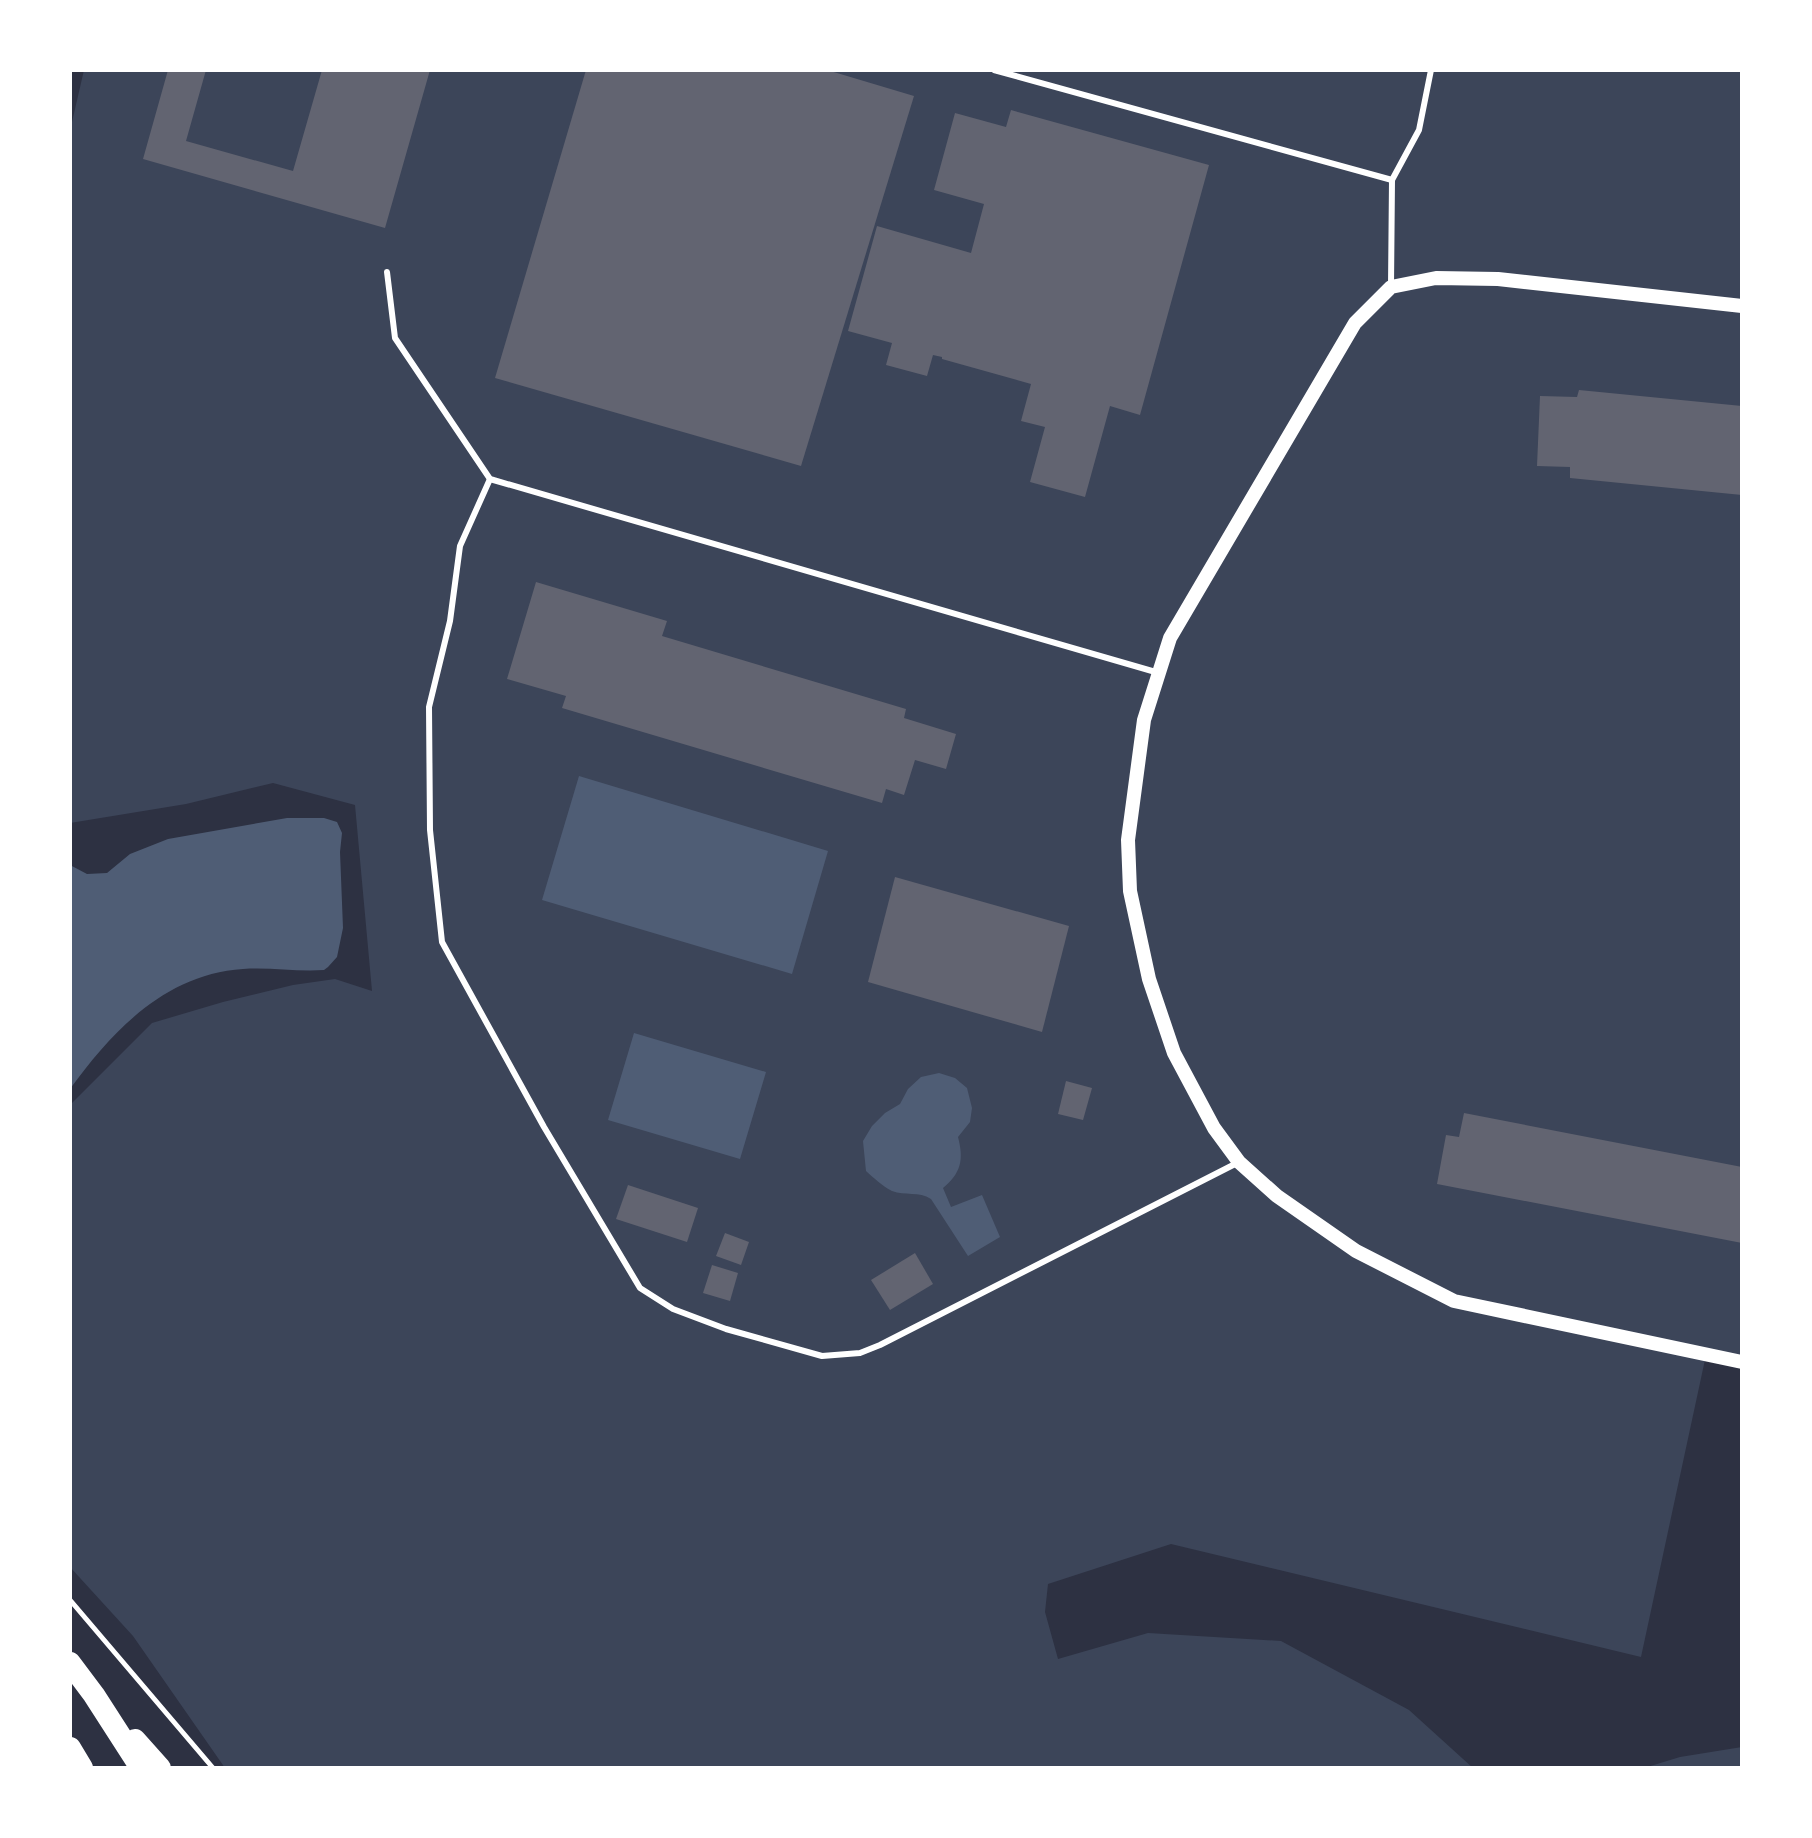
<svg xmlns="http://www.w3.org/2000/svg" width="1812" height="1838" font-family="'Titillium Web',sans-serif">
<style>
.green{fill:#3c4559}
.water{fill:#4f5d75}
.building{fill:#626471}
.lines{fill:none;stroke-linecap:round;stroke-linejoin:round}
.path{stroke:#fff;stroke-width:5}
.service{stroke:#fff;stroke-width:6}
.tertiary{stroke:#fff;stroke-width:14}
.trunk{stroke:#fff;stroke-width:22}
</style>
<rect width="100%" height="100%" fill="#2d3142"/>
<g class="green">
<polygon points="84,70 1742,70 1742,1362 1706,1355 1641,1657 1171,1544 1048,1584 1045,1612 1058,1659 1148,1633 1281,1641 1409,1710 1473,1768 225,1768 133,1636 70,1567 70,1105 152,1023 223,1002 293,985 335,979 372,991 355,805 273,783 186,804 70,823 70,120 72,122"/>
<polygon points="1742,1747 1742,1768 1644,1768 1680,1757"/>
</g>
<g class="water">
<polygon points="579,776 828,851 792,974 542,900"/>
<path d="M287,818H324L337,822L342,833L340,852L343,928L337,957L328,967L324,970C297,972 270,967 243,969C166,974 113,1030 70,1089V865L87,874L107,873L130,854L168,839Z"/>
<polygon points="634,1033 766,1072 740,1159 608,1120"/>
<path d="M939,1073L955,1078L967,1088L972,1108L970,1122L958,1137C964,1160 961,1173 943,1188L951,1207L982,1195L1000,1237L968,1256L931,1199C919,1191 905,1196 892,1191C882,1186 874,1178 866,1171L863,1141L872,1126L885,1113L900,1104L908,1089L921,1077Z"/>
</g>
<g class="building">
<polygon points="168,70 206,70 186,141 293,171 322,70 430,70 385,228 143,159"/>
<polygon points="586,70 827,70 914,96 801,466 495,378"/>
<polygon points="1011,110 1209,165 1140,415 1110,406 1085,497 1030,482 1045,427 1021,421 1031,384 942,359 942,357 933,355 927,376 886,365 892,343 848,331 877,226 971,253 984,204 934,190 955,113 1006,127"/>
<polygon points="1579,390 1742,406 1742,495 1570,478 1570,467 1537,466 1540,396 1577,397"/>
<polygon points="536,582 667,621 662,636 906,709 904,718 956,734 946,769 915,760 904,795 886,789 882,803 562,708 566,696 507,679"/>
<polygon points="895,877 1069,926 1042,1032 868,982"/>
<polygon points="1066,1081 1092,1088 1083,1120 1058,1114"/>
<polygon points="1464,1113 1742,1167 1742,1243 1437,1184 1446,1135 1459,1137"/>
<polygon points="628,1185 698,1208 687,1242 616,1219"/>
<polygon points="725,1233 749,1242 741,1265 716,1256"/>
<polygon points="915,1253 933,1284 890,1310 871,1280"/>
<polygon points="712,1265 738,1273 730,1301 703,1293"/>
</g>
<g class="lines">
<polyline class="path" points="70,1600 213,1768"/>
<g class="service">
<polyline points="994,70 1392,180"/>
<polyline points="387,272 395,338 490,479 1159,673"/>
<polyline points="1391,286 1392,180 1419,130 1431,70"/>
<polyline points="490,479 460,546 450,621 429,707 430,830 442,942 544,1127 640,1288 673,1309 726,1329 822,1356 860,1353 880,1345 1239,1162"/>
</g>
<polyline class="tertiary" points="1742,306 1498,279 1436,278 1391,287 1355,323 1170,638 1144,720 1128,840 1130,891 1149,979 1174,1053 1214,1128 1239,1162 1277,1196 1356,1251 1454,1301 1742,1362"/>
<g class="trunk">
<polyline points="70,1663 94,1695 141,1768"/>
<polyline points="135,1740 160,1768"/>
<polyline points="70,1748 82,1768"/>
</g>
</g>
<rect width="1812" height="1838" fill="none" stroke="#ffffff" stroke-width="144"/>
</svg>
